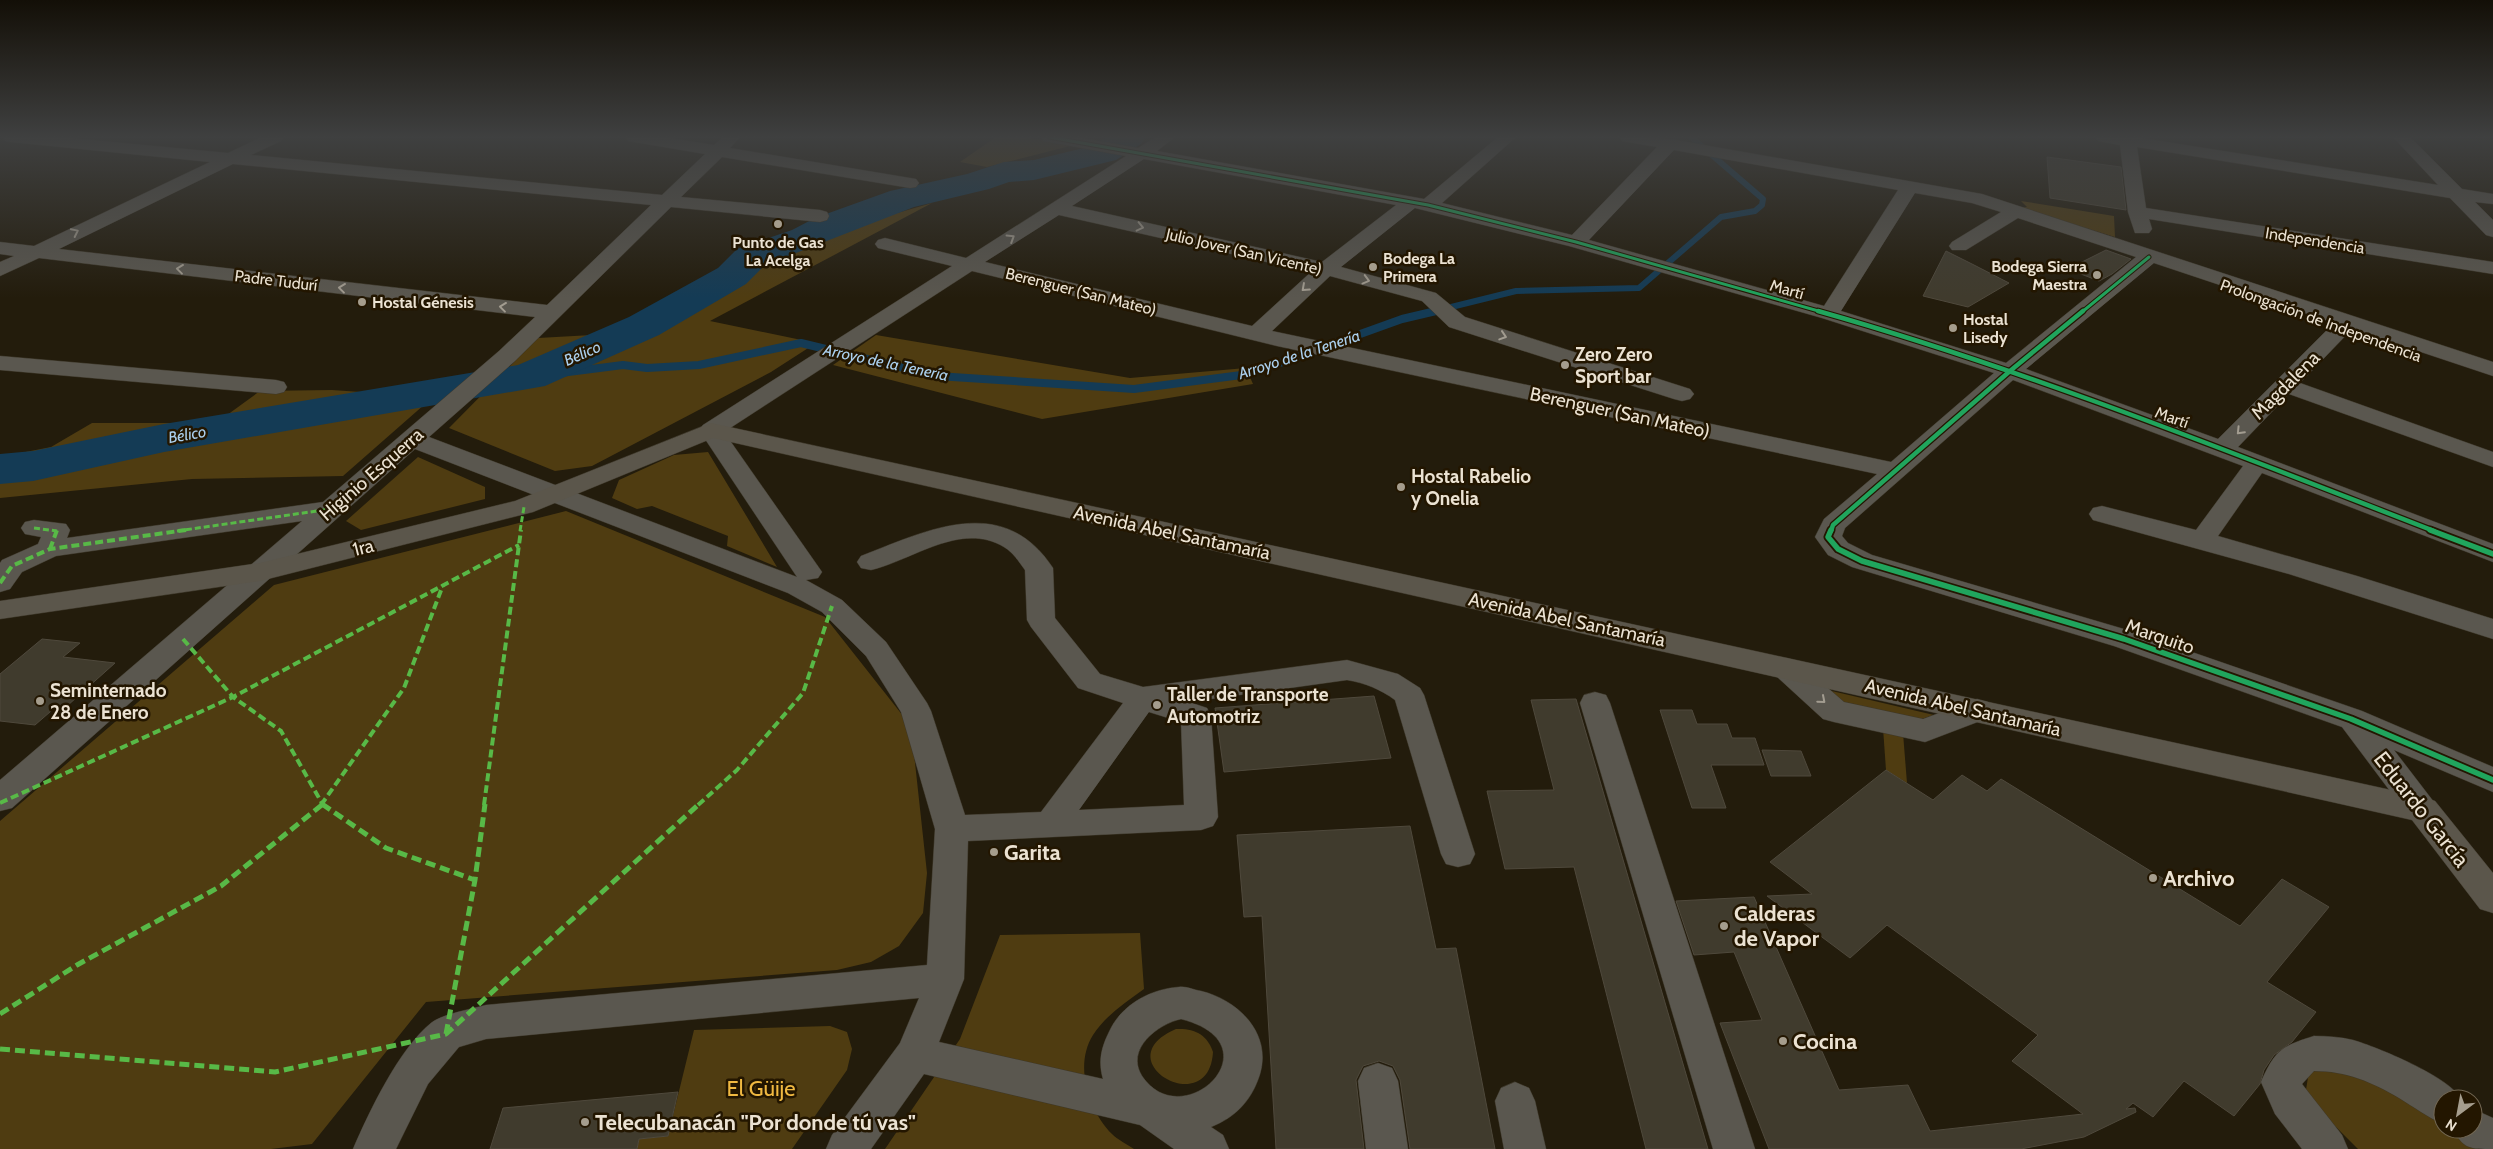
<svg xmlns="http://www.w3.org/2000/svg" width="2493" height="1149" font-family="Cabin,sans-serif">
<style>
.green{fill:#4f3c11}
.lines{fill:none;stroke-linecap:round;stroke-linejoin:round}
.stream-far1{stroke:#143b55;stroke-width:6}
.stream{stroke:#143b55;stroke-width:8}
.river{fill:#143b55;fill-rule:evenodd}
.building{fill:#403b2d;stroke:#4f493c}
.minor-casing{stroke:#3d3729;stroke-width:1}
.major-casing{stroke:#3d3729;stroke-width:1}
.minor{fill:#5a574f;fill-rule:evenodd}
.major{fill:#5b564b;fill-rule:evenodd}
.quiet-far2{stroke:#58b947;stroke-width:3;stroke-dasharray:6 3;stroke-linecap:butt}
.quiet-far1{stroke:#58b947;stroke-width:4;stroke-dasharray:8 4;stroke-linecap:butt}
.quiet{stroke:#58b947;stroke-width:5;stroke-dasharray:10 5;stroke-linecap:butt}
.cycleway-far2-casing{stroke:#231600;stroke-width:5}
.cycleway-far1-casing{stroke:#231600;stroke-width:7}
.cycleway-casing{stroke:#231600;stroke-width:9}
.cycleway-far2{stroke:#20a55d;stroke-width:3}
.cycleway-far1{stroke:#20a55d;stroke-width:4.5}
.cycleway{stroke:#20a55d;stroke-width:5.5}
.oneway{stroke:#a29c90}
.poi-dot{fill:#a59d8d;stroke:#231600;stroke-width:2}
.labels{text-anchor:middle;stroke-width:5;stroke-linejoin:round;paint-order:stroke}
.far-street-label{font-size:16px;fill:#ebe2d2;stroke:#231600}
.far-poi-label{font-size:16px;font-weight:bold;fill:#ebe2d2;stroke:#231600;text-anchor:start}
.far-water-label{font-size:16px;font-style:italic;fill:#abd0ee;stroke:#231600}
.poi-label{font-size:19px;font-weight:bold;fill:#ebe2d2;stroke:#231600;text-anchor:start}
.street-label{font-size:19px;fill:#ebe2d2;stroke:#231600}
.near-street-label{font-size:22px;fill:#ebe2d2;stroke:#231600}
.near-poi-label{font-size:22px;font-weight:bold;fill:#ebe2d2;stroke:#231600;text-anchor:start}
.near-park-label{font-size:22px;fill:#f0b941;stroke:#231600}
</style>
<rect width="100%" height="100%" fill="#231c0c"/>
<g class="green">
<polygon points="996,137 1023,137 1074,145 987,167 960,162"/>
<polygon points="2021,201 2114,216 2115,237 2019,208 2027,207"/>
<polygon points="932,203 710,321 816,343 771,372 592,466 555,471 449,428 538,338 610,334 667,317 739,276 748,267 783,249 805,245 831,232"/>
<polygon points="876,335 1130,378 1246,368 1253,384 1042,419 833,365"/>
<polygon points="332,390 433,397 343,476 192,479 0,498 0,457 51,447 92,423 216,423 260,391"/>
<polygon points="708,452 777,567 727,546 728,536 652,506 637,509 612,498 619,480 674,455"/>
<polygon points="418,457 485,487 485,499 361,530 346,521"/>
<polygon points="566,511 825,617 911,726 927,873 923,913 899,946 871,962 837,970 426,1002 312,1144 271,1149 0,1149 0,821 274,585"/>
<polygon points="1819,688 1934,715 1913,722 1838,706"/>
<polygon points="1883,728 1903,733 1907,783 1886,770"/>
<path d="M1140,933L1144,989C1125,1003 1106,1015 1093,1035C1074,1065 1088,1110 1112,1134C1118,1140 1127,1144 1134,1149H885L960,1039L1000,935Z"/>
<polygon points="830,1026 847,1032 852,1049 847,1070 792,1149 637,1149 639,1139 668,1136 694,1030"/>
<path d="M1176,1029C1194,1028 1207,1034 1213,1052C1209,1122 1103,1060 1176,1029Z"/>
<polygon points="2357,1069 2443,1121 2443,1129 2453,1129 2479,1149 2358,1149 2305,1096 2309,1071"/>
</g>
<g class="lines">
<polyline class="stream-far1" points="1431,312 1516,291 1639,288 1721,217 1755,211 1762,205 1763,199 1691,137"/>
<polyline class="stream" points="529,377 623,365 647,368 699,365 801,343 937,376 1134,389 1249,374 1402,319 1436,311"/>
<polygon class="river" points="1107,137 1145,137 1141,144 1116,160 1034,180 1009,182 989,189 914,207 765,265 746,284 659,335 545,386 164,452 33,481 0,484 0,454 33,451 164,424 518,365 629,317 718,268 737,249 792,230 815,218 890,191 967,174 1004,162 1034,160 1092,146"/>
</g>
<g class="building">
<polygon points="2047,157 2121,167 2126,210 2050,198"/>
<polygon points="2106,250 2131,259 2112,274 2099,281 2068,269"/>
<polygon points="1946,251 1974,265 2009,283 1968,307 1923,296"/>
<polygon points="42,639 80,643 63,657 115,663 67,706 58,705 35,725 0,721 0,674"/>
<polygon points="1374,696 1391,758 1224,772 1215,708"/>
<polygon points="1576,699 1629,880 1708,1149 1646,1149 1574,867 1505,869 1487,791 1554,790 1531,700"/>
<polygon points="1660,710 1692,710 1697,724 1727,724 1732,738 1755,738 1764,765 1711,765 1726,808 1692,808"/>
<polygon points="1762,750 1801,751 1811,776 1771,776"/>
<polygon points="1886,770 1933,800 1962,775 1987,791 2001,779 2240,926 2282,879 2329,907 2267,982 2316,1012 2292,1042 2274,1055 2264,1070 2260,1084 2234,1116 2184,1081 2153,1117 2133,1103 2126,1109 2135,1108 2136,1112 2084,1137 2021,1149 1769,1149 1720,1023 1762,1020 1734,952 1694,955 1676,901 1754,897 1839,1090 1908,1085 1930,1131 2083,1114 2012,1061 2038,1035 1887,925 1850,958 1767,896 1812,894 1770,862"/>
<polygon points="1410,826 1436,949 1456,948 1495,1149 1410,1149 1400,1080 1393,1066 1379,1061 1363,1066 1356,1080 1364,1149 1276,1149 1262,916 1244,917 1237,835"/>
<polygon points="678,1092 668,1136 639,1139 637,1149 490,1149 503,1108"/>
</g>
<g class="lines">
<g class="minor-casing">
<g id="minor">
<path d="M3,137H60L228,153L262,137H283L281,141L251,155L662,195L705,154L634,142L628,141L626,137H663L714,145L723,137H740L730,148L916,179L919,183L916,187L910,188L722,157L681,197L820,210L827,212L829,216L827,220L820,222L671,207L515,361L429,437L797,577L699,430L703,425L952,266L878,248L875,244L878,240L885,238L966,258L1126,156L1049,142L1043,141L1041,137H1076L1138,148L1156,137H1175L1157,151L1424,199L1498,137H1516L1442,203L1572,235L1657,147L1622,141L1620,137L1670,139L1982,194L2493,362V376L2352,329L2300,383L2493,452V467L2289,394L2238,447L2493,544V562L2262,473L2218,536L2357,576L2493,619V639L2289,574L2093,520L2089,514L2093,508L2102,506L2196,530L2243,466L2013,380L1845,528L1842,536L1848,543L1872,555L2134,632L2362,711L2493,767V792L2394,750L2440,810L2435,819L2423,823L2411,819L2342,727L2114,646L1852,567L1828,555L1815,537L1824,519L1877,474L1277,346L972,271L724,432L822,572L818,578L806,580L842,600L886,642L927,703L931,711L965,815L1041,812L1123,703L1078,688L1031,627L1027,620L1025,570C1019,562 1013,552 1004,547C961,521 913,560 871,570L861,568L857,562L861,556C928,530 1003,492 1053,568L1055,618L1100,674L1143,687L1347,660L1398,674L1420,688L1424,695L1475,854L1470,864L1458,867L1446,864L1441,854L1395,700C1380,689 1365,683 1347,680L1189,702L1207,708L1211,716L1218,817L1213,826L1201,830L968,841L964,979L939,1042L1103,1079C1098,1062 1101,1048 1109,1032C1121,1005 1150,989 1179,987C1186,986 1194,990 1201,991C1238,1000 1272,1033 1260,1074C1252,1100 1236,1117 1211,1127L1223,1135L1229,1149H1174L1140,1125L924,1074L871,1149H826L832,1135L900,1043L919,998L486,1039L459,1047L428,1084L396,1149H353C370,1110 399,1049 431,1023C442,1014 472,1009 486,1005L927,965L935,829L901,712L866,656L822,612L788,593L415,449L12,808L0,811V780L302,521L56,556L22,572L10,589L0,592V563L2,560L38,544L41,537L25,534L21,528L25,522L34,520L66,524L70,530L67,538L323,502L499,351L535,317L39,258L0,276V262L14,256L0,254V242L34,246L210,162L11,142L5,141ZM1674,150L1898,190L1824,306L1589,240ZM1144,159L1396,205L1322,262L1072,206ZM233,164L651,205L547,305L59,249ZM1915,193L1972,203L2001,212L1952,242L1949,246L1952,250H1966L2018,218L2136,257L2006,363L1841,311ZM1415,208L1569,246L1822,318L1994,373L1891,462L1272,331L1330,276L1422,301L1449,327L1674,399L1682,401L1690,399L1694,394L1690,389L1465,317L1436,293L1341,267ZM1059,215L1311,272L1252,326L985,262ZM2154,263L2334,323L2218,439L2026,369ZM1149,712L1181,722L1184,805L1079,810ZM1181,1019C1279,1044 1183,1137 1142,1076C1125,1049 1158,1024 1181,1019Z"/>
<polygon points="2096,137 2135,137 2438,185 2393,137 2410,137 2462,189 2493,194 2493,204 2475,202 2493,220 2493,237 2486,235 2450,198 2137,147 2146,208 2493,262 2493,274 2149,219 2152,229 2149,233 2135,233 2128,212 2120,145 2098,141"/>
<polygon points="0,356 276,380 284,382 287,387 284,392 276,394 0,370"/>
<polygon points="1786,658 1797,661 1844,702 1923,719 1977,699 1988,702 1992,710 1988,718 1925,742 1834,722 1823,719 1775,675 1771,668 1775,661"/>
<polygon points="1595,692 1606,695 1610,703 1755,1149 1713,1149 1580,703 1584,695"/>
<path d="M2314,1036C2328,1036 2340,1037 2353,1040C2377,1047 2450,1077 2461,1099H2443V1124C2427,1117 2414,1107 2399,1098C2372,1082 2346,1071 2314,1071L2302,1084L2342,1135L2348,1149H2302L2275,1114L2261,1082C2275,1050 2282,1046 2314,1036Z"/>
<polygon points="1378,1063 1392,1068 1398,1081 1408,1149 1366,1149 1358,1081 1364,1068"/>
<polygon points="1515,1082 1529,1088 1535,1101 1546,1149 1504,1149 1495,1101 1501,1088"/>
<path d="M2473,1109L2493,1118V1149C2470,1149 2463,1149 2453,1129H2473Z"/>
</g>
</g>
<g class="major-casing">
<polygon id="major" points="711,423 2423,797 2435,801 2493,873 2493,913 2480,909 2412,820 713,438 533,512 260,581 0,619 0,601 260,563 515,501"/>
</g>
<use href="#minor" class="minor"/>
<use href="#major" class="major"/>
<g class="quiet-far2">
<polyline points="34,528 57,531"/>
<polyline points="177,531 331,509"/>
<polyline points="520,531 524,507"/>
</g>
<g class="quiet-far1">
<polyline points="50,549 57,530 54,530"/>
<polyline points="0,583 12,566 50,549 186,530"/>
<polyline points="183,639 233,697 281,731 323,805"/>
<polyline points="0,803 233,697 519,545"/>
<polyline points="321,805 404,688 443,585"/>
<polyline points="484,805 521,530"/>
<polyline points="698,805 737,770 803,693 832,606"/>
</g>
<g class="quiet">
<polyline points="322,804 386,848 475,880"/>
<polyline points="0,1014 77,965 221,886 323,804"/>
<polyline points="446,1034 475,880 485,804"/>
<polyline points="0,1049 275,1072 446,1034 699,804"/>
</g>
<g class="cycleway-far2-casing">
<g id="cycleway-far2">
<polyline points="1049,137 1428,205 1576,242 1822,312"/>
<polyline points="2082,312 2149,257"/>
</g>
</g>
<g class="cycleway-far1-casing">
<g id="cycleway-far1">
<path d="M1818,311C2027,370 2230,452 2434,531"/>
<polyline points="1831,531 1833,525 2010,371 2083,311"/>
</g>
</g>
<g class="cycleway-casing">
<g id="cycleway">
<polyline points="1831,530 1828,537 1838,549 1862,561 2124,639 2351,719 2493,780"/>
<polyline points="2430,530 2493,554"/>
</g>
</g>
<use href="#cycleway-far2" class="cycleway-far2"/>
<use href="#cycleway-far1" class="cycleway-far1"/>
<use href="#cycleway" class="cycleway"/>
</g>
<defs><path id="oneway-chevron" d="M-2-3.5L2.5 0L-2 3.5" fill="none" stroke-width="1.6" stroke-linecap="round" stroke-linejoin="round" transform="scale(1.25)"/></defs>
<g class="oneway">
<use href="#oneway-chevron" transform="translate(1140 227) rotate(13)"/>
<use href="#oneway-chevron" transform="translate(75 232) rotate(-26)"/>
<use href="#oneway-chevron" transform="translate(1011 238) rotate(-32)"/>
<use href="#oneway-chevron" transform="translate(180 269) rotate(-173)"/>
<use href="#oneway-chevron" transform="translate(1366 280) rotate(15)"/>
<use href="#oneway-chevron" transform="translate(342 288) rotate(-173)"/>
<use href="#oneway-chevron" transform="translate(1305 288) rotate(138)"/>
<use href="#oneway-chevron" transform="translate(503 307) rotate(-173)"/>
<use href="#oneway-chevron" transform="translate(1503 336) rotate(18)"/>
<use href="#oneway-chevron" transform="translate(2240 431) rotate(134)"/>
<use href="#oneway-chevron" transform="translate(1822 700) rotate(41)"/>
</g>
<linearGradient id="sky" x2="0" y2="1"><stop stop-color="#130f07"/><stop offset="0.46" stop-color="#3f4040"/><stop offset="1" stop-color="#3f4040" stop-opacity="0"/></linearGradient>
<rect width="2493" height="298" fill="url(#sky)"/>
<g class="poi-dot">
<circle cx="778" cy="224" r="5"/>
<circle cx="1373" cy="267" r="5"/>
<circle cx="2097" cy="275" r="5"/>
<circle cx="362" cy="302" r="5"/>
<circle cx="1953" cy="328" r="5"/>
<circle cx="1565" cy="365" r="5"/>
<circle cx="1401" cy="487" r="5"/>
<circle cx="40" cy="701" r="5"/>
<circle cx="1157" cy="705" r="5"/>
<circle cx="994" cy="852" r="5"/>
<circle cx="2153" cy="878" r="5"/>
<circle cx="1724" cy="926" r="5"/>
<circle cx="1783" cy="1041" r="5"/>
<circle cx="585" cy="1122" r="5"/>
</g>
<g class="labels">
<g class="far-street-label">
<text transform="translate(2315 240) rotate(9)" y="6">Independencia</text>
<text transform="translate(1244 251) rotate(13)" y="6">Julio Jover (San Vicente)</text>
<text transform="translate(276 280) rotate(7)" y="6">Padre Tudurí</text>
<text transform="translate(1787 289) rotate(16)" y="6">Martí</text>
<text transform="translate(1081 291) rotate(14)" y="6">Berenguer (San Mateo)</text>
<text transform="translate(2321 320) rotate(20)" y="6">Prolongación de Independencia</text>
<text transform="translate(2172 417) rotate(20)" y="6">Martí</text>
</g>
<g class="far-poi-label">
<text x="778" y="248" text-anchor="middle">Punto de Gas<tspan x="778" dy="18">La Acelga</tspan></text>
<text x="1383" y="264">Bodega La<tspan x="1383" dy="18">Primera</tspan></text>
<text x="2087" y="272" text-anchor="end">Bodega Sierra<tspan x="2087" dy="18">Maestra</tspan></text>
<text x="372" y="308">Hostal Génesis</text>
<text x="1963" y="325">Hostal<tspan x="1963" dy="18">Lisedy</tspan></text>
</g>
<g class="far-water-label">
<text transform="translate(582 353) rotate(-24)" y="6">Bélico</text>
<text transform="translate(1299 354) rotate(-18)" y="6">Arroyo de la Tenería</text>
<text transform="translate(886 362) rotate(12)" y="6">Arroyo de la Tenería</text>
<text transform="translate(187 434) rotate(-10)" y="6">Bélico</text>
</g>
<g class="poi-label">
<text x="1575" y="361">Zero Zero<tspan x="1575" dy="22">Sport bar</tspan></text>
<text x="1411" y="483">Hostal Rabelio<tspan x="1411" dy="22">y Onelia</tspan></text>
<text x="50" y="697">Seminternado<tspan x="50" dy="22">28 de Enero</tspan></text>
<text x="1167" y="701">Taller de Transporte<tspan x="1167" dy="22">Automotriz</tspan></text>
</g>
<g class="street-label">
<text transform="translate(2285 385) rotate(-45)" y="7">Magdalena</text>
<text transform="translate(1620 412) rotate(12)" y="7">Berenguer (San Mateo)</text>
<text transform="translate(371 474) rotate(-41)" y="7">Higinio Esquerra</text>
<text transform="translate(1172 532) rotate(12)" y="7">Avenida Abel Santamaría</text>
<text transform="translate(363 547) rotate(-14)" y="7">1ra</text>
<text transform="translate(1567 619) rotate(12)" y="7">Avenida Abel Santamaría</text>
<text transform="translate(2160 636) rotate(19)" y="7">Marquito</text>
<text transform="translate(1963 707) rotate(13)" y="7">Avenida Abel Santamaría</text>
</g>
<g class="near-street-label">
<text transform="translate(2422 809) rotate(52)" y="8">Eduardo García</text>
</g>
<g class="near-poi-label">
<text x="1004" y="860">Garita</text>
<text x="2163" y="886">Archivo</text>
<text x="1734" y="921">Calderas<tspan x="1734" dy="25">de Vapor</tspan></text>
<text x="1793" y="1049">Cocina</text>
<text x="595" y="1130">Telecubanacán "Por donde tú vas"</text>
</g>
<g class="near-park-label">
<text x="761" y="1096">El Güije</text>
</g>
</g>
<g transform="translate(2458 1114) rotate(212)"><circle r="24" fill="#231600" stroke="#736854"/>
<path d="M0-4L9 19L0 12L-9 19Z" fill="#a59d8d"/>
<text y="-8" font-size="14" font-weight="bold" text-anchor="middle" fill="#ebe2d2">N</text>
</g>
</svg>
